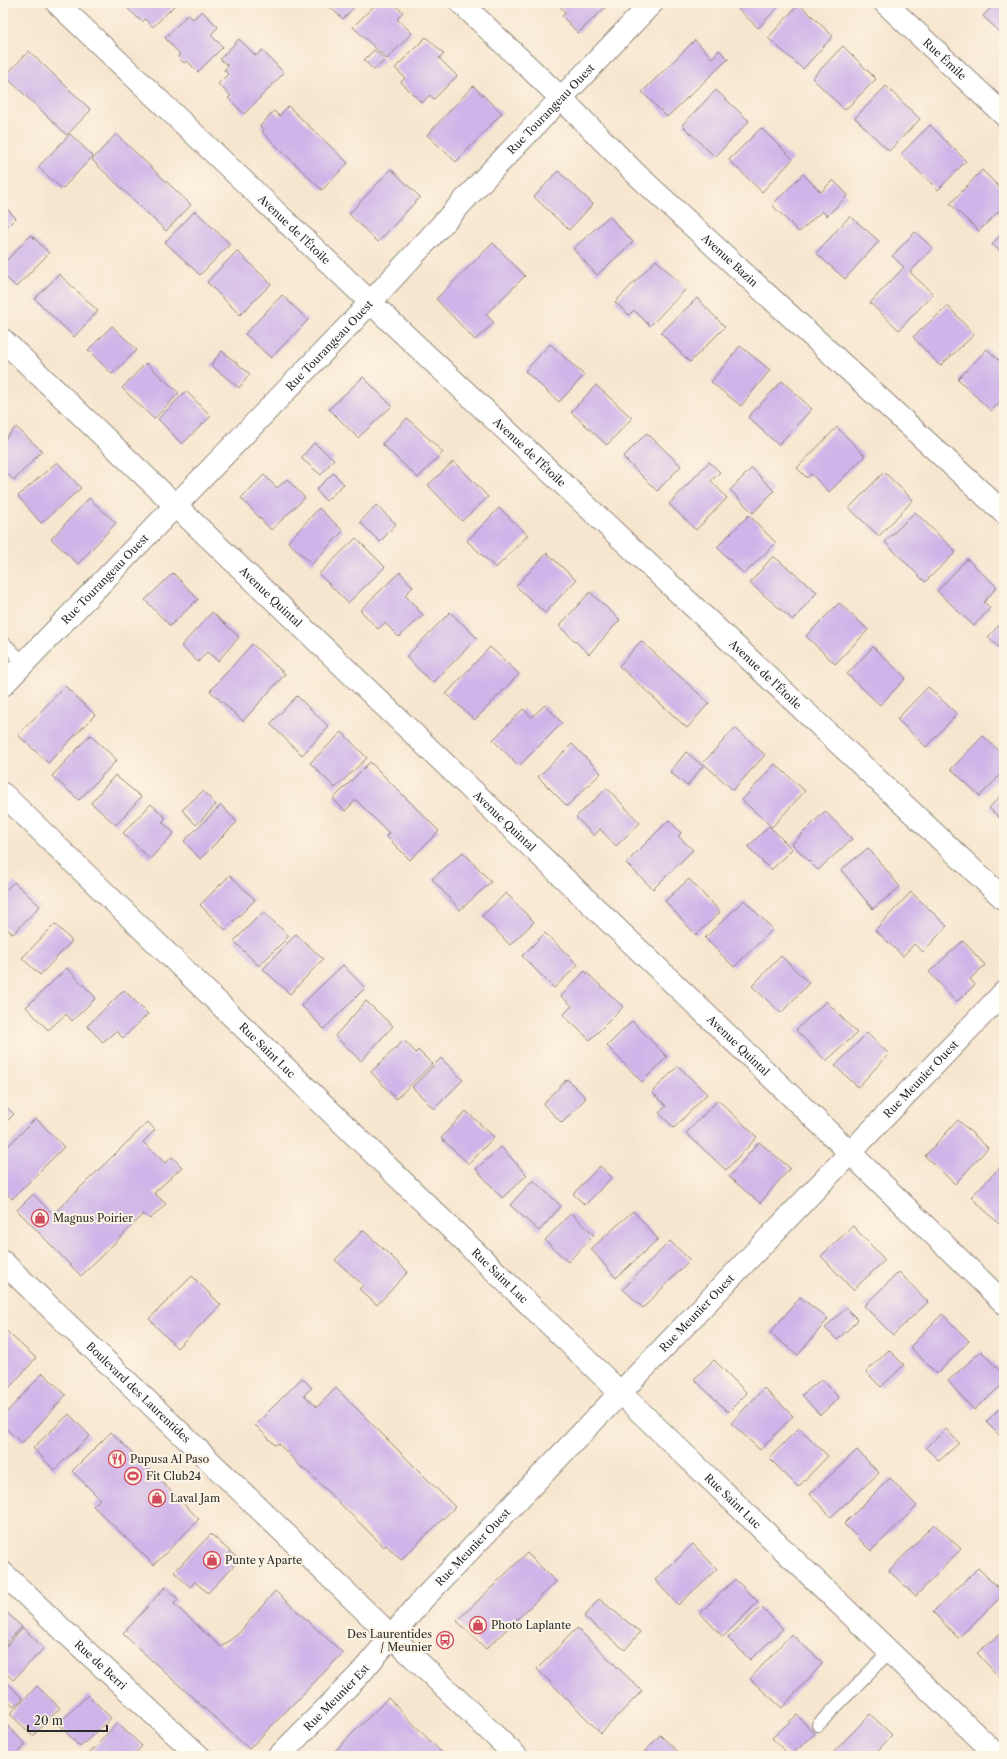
<svg xmlns="http://www.w3.org/2000/svg" width="1007" height="1759" font-family="'Libre Caslon Text',serif">
<style>
.building{fill:#ceb4e9}
.lines{fill:none;stroke-linecap:round;stroke-linejoin:round}
.lane-casing{stroke:#91887d;stroke-width:14}
.street-casing{stroke:#91887d;stroke-width:24}
.secondary-casing{stroke:#91887d;stroke-width:24}
.lane{stroke:#fff;stroke-width:12}
.street{stroke:#fff;stroke-width:22}
.secondary{stroke:#fff;stroke-width:22}
.labels{text-anchor:middle;stroke-width:4;stroke-linejoin:round;paint-order:stroke}
.street-label{font-size:11px;fill:#2b2b2b;stroke:#fcf5e5}
.poi-label{font-size:11px;fill:#2b2b2b;stroke:#fcf5e5;text-anchor:start}
</style>
<rect width="100%" height="100%" fill="#fcf5e5"/>
<filter id="ink" filterUnits="userSpaceOnUse"><feTurbulence type="fractalNoise" baseFrequency=".025" numOctaves="2"/><feDisplacementMap in="SourceGraphic" scale="8" xChannelSelector="R" yChannelSelector="G"/><feConvolveMatrix kernelMatrix="1 2 1 2 8 2 1 2 1" color-interpolation-filters="sRGB"/></filter>
<filter id="wash" filterUnits="userSpaceOnUse"><feTurbulence type="fractalNoise" baseFrequency=".012" numOctaves="4" result="noise"/><feDisplacementMap in="SourceGraphic" scale="16" xChannelSelector="R" yChannelSelector="G"/><feGaussianBlur stdDeviation="0.9" result="paint"/><feColorMatrix in="noise" values="0 0 0 0 0 0 0 0 0 0 0 0 0 0 0 0 0 1.4 0 .05"/><feComposite in="paint" operator="in"/></filter>
<g filter="url(#wash)">
<rect width="100%" height="100%" fill="#f7e6cf"/>
<g id="blocks">
<g class="building">
<polygon points="122,3 177,3 153,27 145,19 142,22"/>
<polygon points="325,3 358,3 343,19"/>
<polygon points="377,3 393,3 403,12 397,19 412,33 387,59 353,27"/>
<polygon points="557,3 609,3 609,4 578,33 562,16 566,13"/>
<polygon points="732,3 782,3 758,28"/>
<polygon points="996,3 1004,3 1004,36 983,16"/>
<polygon points="799,4 833,36 803,69 768,38"/>
<polygon points="202,11 218,27 211,35 223,47 198,72 187,61 184,63 178,57 180,54 165,38 188,14 193,19"/>
<polygon points="426,37 444,54 439,58 457,76 434,99 430,95 422,103 401,82 405,78 395,68"/>
<polygon points="239,39 256,56 262,50 284,73 244,114 228,98 231,96 218,84 228,74 224,70 228,66 220,59"/>
<polygon points="695,40 712,58 719,50 728,59 667,117 642,92"/>
<polygon points="843,46 876,79 845,110 812,78"/>
<polygon points="374,50 385,60 374,70 364,60"/>
<polygon points="29,51 91,110 67,135 5,76"/>
<polygon points="473,86 502,113 456,162 427,135"/>
<polygon points="886,86 920,119 889,151 855,118"/>
<polygon points="716,90 749,121 715,157 682,125"/>
<polygon points="288,106 348,163 322,190 262,132 264,130 260,126 274,111 279,116"/>
<polygon points="930,125 966,161 938,190 901,154"/>
<polygon points="761,128 793,159 762,192 729,160"/>
<polygon points="70,134 93,156 62,189 38,167"/>
<polygon points="116,134 191,205 166,231 92,160"/>
<polygon points="391,169 420,197 378,242 349,214"/>
<polygon points="982,170 1004,192 1004,206 979,231 950,204"/>
<polygon points="558,171 593,204 569,230 534,197"/>
<polygon points="803,174 821,192 833,180 848,195 827,216 822,211 799,232 772,205"/>
<polygon points="3,205 16,218 3,231"/>
<polygon points="195,211 230,244 200,275 165,242"/>
<polygon points="609,216 633,242 597,275 573,249"/>
<polygon points="850,216 879,241 845,279 816,253"/>
<polygon points="1004,231 1004,255 992,244"/>
<polygon points="915,232 933,248 910,272 933,294 899,330 870,303 904,267 892,256"/>
<polygon points="31,235 49,253 16,287 3,274 3,264"/>
<polygon points="493,243 525,276 486,314 494,323 475,340 436,299"/>
<polygon points="237,251 271,284 240,315 207,282"/>
<polygon points="656,260 686,289 650,326 634,310 629,315 615,302"/>
<polygon points="59,274 98,311 74,337 35,299"/>
<polygon points="282,295 308,320 271,358 245,334"/>
<polygon points="697,298 725,327 690,362 661,333"/>
<polygon points="948,306 974,335 940,366 913,337"/>
<polygon points="112,326 137,350 112,374 88,350"/>
<polygon points="550,344 584,375 559,402 525,371"/>
<polygon points="740,346 770,370 741,406 711,382"/>
<polygon points="987,349 1004,365 1004,398 991,411 958,379"/>
<polygon points="222,351 250,374 239,388 211,365"/>
<polygon points="146,363 179,393 154,419 122,388"/>
<polygon points="363,377 392,406 358,438 329,409"/>
<polygon points="782,381 812,409 778,445 748,417"/>
<polygon points="596,385 632,418 607,445 571,412"/>
<polygon points="186,391 211,416 182,444 158,419"/>
<polygon points="407,418 443,452 418,478 382,444"/>
<polygon points="16,427 42,451 14,480 3,470 3,441"/>
<polygon points="837,427 865,456 829,492 811,474 807,478 797,468"/>
<polygon points="647,433 681,466 657,491 623,457"/>
<polygon points="314,443 334,459 321,475 301,458"/>
<polygon points="454,461 488,497 462,521 428,485"/>
<polygon points="57,462 81,488 41,523 18,496"/>
<polygon points="709,462 720,472 711,481 727,498 696,530 669,504"/>
<polygon points="752,468 774,491 753,513 730,490"/>
<polygon points="884,472 913,500 879,536 849,508"/>
<polygon points="333,473 344,484 326,501 316,490"/>
<polygon points="264,475 277,488 287,479 305,498 271,530 241,498"/>
<polygon points="89,498 116,523 78,564 51,539"/>
<polygon points="376,505 396,524 380,542 360,522"/>
<polygon points="319,508 343,531 312,564 288,542"/>
<polygon points="499,508 528,535 496,568 467,541"/>
<polygon points="915,512 956,552 925,582 885,542"/>
<polygon points="749,515 776,543 744,574 717,547"/>
<polygon points="356,538 385,567 348,603 319,574"/>
<polygon points="547,553 576,580 545,613 516,586"/>
<polygon points="773,556 817,592 793,620 750,583"/>
<polygon points="967,559 997,587 984,602 990,608 974,626 937,591"/>
<polygon points="400,572 413,587 405,595 423,615 399,637 385,623 378,629 360,610"/>
<polygon points="173,573 198,599 170,626 145,600"/>
<polygon points="590,592 620,620 589,654 559,626"/>
<polygon points="839,603 868,630 835,664 806,636"/>
<polygon points="212,612 239,637 218,661 207,652 198,662 181,646"/>
<polygon points="450,612 477,638 433,683 406,657"/>
<polygon points="1004,620 1004,652 988,637"/>
<polygon points="641,641 709,703 687,728 619,666"/>
<polygon points="252,644 285,674 243,721 210,691"/>
<polygon points="490,647 519,674 475,720 446,694"/>
<polygon points="873,647 906,678 880,705 847,674"/>
<polygon points="65,686 95,715 48,763 18,735"/>
<polygon points="928,687 957,714 926,747 897,719"/>
<polygon points="297,696 329,727 302,755 270,724"/>
<polygon points="545,705 562,723 519,766 493,740 523,709 532,717"/>
<polygon points="735,728 765,755 733,790 703,763"/>
<polygon points="342,732 367,758 335,788 310,763"/>
<polygon points="90,735 117,760 79,800 52,776"/>
<polygon points="983,736 1004,756 1004,771 980,796 951,769"/>
<polygon points="572,744 601,773 567,806 538,777"/>
<polygon points="686,752 703,766 687,786 670,772"/>
<polygon points="370,762 439,831 410,860 386,836 389,833 356,800 345,811 333,799"/>
<polygon points="775,764 805,791 772,827 742,800"/>
<polygon points="115,775 141,797 116,825 91,803"/>
<polygon points="607,788 640,823 616,846 600,829 594,836 576,817"/>
<polygon points="203,791 216,805 196,825 182,810"/>
<polygon points="1004,792 1004,822 989,808"/>
<polygon points="151,804 166,818 162,822 174,833 150,859 123,833"/>
<polygon points="221,805 237,822 200,859 184,841"/>
<polygon points="825,811 852,839 818,870 792,844"/>
<polygon points="669,820 681,833 678,836 693,850 653,889 626,863"/>
<polygon points="769,826 792,849 771,870 748,847"/>
<polygon points="868,848 900,887 873,909 841,870"/>
<polygon points="463,852 491,882 460,910 432,879"/>
<polygon points="230,875 255,900 225,930 200,905"/>
<polygon points="689,879 720,912 696,935 665,901"/>
<polygon points="14,882 40,906 13,934 3,925 3,893"/>
<polygon points="911,892 947,926 923,952 914,944 903,956 875,930"/>
<polygon points="506,893 534,922 510,945 482,916"/>
<polygon points="744,900 773,929 734,967 705,938"/>
<polygon points="263,912 289,936 259,966 234,941"/>
<polygon points="55,924 72,941 40,975 22,958"/>
<polygon points="545,933 578,965 554,988 522,956"/>
<polygon points="296,934 323,959 290,994 263,969"/>
<polygon points="963,941 985,965 970,979 975,985 956,1002 929,972"/>
<polygon points="781,956 809,983 781,1013 752,986"/>
<polygon points="343,965 365,988 324,1029 301,1005"/>
<polygon points="67,968 96,998 72,1021 66,1014 48,1030 26,1007"/>
<polygon points="585,971 623,1007 590,1040 563,1015 572,1006 561,996"/>
<polygon points="124,990 148,1014 123,1038 116,1031 103,1042 87,1026"/>
<polygon points="366,1001 393,1026 361,1061 335,1036"/>
<polygon points="826,1001 857,1033 826,1061 796,1030"/>
<polygon points="632,1021 667,1057 642,1082 607,1046"/>
<polygon points="867,1033 889,1054 858,1087 835,1066"/>
<polygon points="404,1040 416,1053 418,1050 432,1064 396,1099 371,1072"/>
<polygon points="441,1058 463,1080 434,1109 412,1087"/>
<polygon points="678,1066 707,1094 674,1128 659,1113 666,1106 652,1092"/>
<polygon points="567,1079 586,1098 562,1123 543,1104"/>
<polygon points="718,1100 757,1137 726,1170 686,1133"/>
<polygon points="3,1104 14,1114 3,1125"/>
<polygon points="466,1111 494,1137 469,1164 441,1138"/>
<polygon points="36,1118 64,1147 12,1199 3,1190 3,1151"/>
<polygon points="958,1120 988,1148 955,1184 925,1156"/>
<polygon points="148,1122 155,1130 143,1142 165,1163 172,1157 182,1167 154,1193 166,1204 150,1219 144,1214 81,1276 17,1210 33,1194 53,1214"/>
<polygon points="759,1142 790,1168 760,1203 729,1177"/>
<polygon points="501,1147 527,1175 502,1198 476,1169"/>
<polygon points="1003,1164 1004,1219 999,1224 971,1197"/>
<polygon points="600,1166 612,1177 585,1205 573,1194"/>
<polygon points="533,1180 561,1206 539,1231 510,1205"/>
<polygon points="633,1211 658,1239 616,1278 591,1249"/>
<polygon points="571,1213 594,1235 568,1262 545,1240"/>
<polygon points="853,1226 885,1260 853,1290 821,1256"/>
<polygon points="363,1230 408,1272 377,1305 359,1289 363,1285 335,1260"/>
<polygon points="670,1241 690,1260 643,1308 623,1289"/>
<polygon points="899,1272 928,1302 893,1335 864,1306"/>
<polygon points="192,1276 221,1305 177,1348 149,1319"/>
<polygon points="800,1297 828,1319 798,1355 770,1333"/>
<polygon points="846,1308 858,1320 837,1340 825,1328"/>
<polygon points="942,1314 969,1341 937,1374 910,1347"/>
<polygon points="3,1328 36,1358 3,1395"/>
<polygon points="889,1350 904,1365 881,1387 866,1372"/>
<polygon points="981,1351 1004,1375 1004,1383 974,1410 948,1381"/>
<polygon points="714,1360 747,1393 728,1412 694,1379"/>
<polygon points="43,1373 66,1395 22,1443 3,1426 3,1416"/>
<polygon points="302,1378 312,1388 304,1395 317,1407 336,1388 455,1507 401,1560 386,1545 384,1547 303,1467 302,1468 278,1443 275,1445 255,1425"/>
<polygon points="822,1379 839,1398 820,1415 802,1395"/>
<polygon points="764,1388 793,1416 760,1450 731,1423"/>
<polygon points="1004,1404 1004,1440 986,1422"/>
<polygon points="69,1414 90,1436 54,1470 33,1448"/>
<polygon points="799,1428 828,1456 798,1487 769,1458"/>
<polygon points="946,1429 959,1443 939,1461 926,1448"/>
<polygon points="111,1432 199,1519 154,1565 93,1506 100,1499 72,1471"/>
<polygon points="857,1450 879,1473 831,1517 810,1494"/>
<polygon points="890,1478 917,1506 871,1551 844,1524"/>
<polygon points="934,1524 961,1549 916,1596 889,1571"/>
<polygon points="211,1534 239,1560 208,1593 195,1582 190,1587 174,1572"/>
<polygon points="693,1544 717,1569 678,1605 655,1580"/>
<polygon points="527,1553 556,1582 486,1649 457,1621"/>
<polygon points="978,1568 1004,1594 958,1638 933,1612"/>
<polygon points="735,1579 758,1602 723,1637 700,1613"/>
<polygon points="165,1587 178,1599 174,1604 221,1647 239,1633 275,1591 343,1653 249,1749 123,1634"/>
<polygon points="599,1599 640,1632 625,1650 584,1617"/>
<polygon points="761,1607 783,1629 750,1660 728,1638"/>
<polygon points="3,1609 22,1627 3,1646"/>
<polygon points="23,1628 44,1648 13,1680 3,1671 3,1649"/>
<polygon points="577,1628 642,1691 601,1733 537,1669"/>
<polygon points="1003,1631 1004,1632 1004,1673 999,1677 977,1653"/>
<polygon points="791,1634 823,1663 782,1708 750,1679"/>
<polygon points="4,1679 23,1699 13,1707 8,1701 3,1706 3,1680"/>
<polygon points="37,1686 60,1708 33,1736 10,1714"/>
<polygon points="88,1695 111,1718 80,1747 58,1724"/>
<polygon points="388,1698 444,1755 443,1756 338,1756 334,1752"/>
<polygon points="870,1714 892,1735 873,1756 834,1756 832,1754"/>
<polygon points="797,1715 815,1734 790,1756 772,1738"/>
<polygon points="3,1721 26,1745 14,1756 3,1756"/>
<polygon points="117,1723 142,1746 133,1756 91,1756 89,1754"/>
<polygon points="660,1735 679,1753 676,1756 641,1756"/>
</g>
</g>
</g>
<g filter="url(#ink)">
<use href="#blocks" fill-opacity="0" stroke="#91887d" stroke-width="1"/>
<g class="lines">
<g class="lane-casing">
<g id="lane">
<polyline points="3,642 24,663"/>
<polyline points="818,1725 890,1651"/>
</g>
</g>
<g class="street-casing">
<g id="street">
<path id="s1" d="M57,3L388,319L1004,899"/>
<path id="s2" d="M461,3L561,98L634,172L1004,513"/>
<path id="s3" d="M885,3L1004,115"/>
<path id="s4" d="M3,340L838,1141L1004,1303"/>
<path id="s5" d="M3,685L354,320L482,181L652,3"/>
<path id="s6" d="M3,794L633,1405L998,1756"/>
<path id="s7" d="M3,1573L64,1631L199,1756"/>
<path id="s8" d="M279,1756L360,1674L423,1599L1004,992"/>
</g>
</g>
<g class="secondary-casing">
<g id="secondary">
<path id="s9" d="M3,1262L516,1756"/>
</g>
</g>
<use href="#lane" class="lane"/>
<use href="#street" class="street"/>
<use href="#secondary" class="secondary"/>
</g>
</g>
<defs>
<g id="shop-ring" transform="scale(0.9)"><circle r="9.5" fill="#fcf5e5" stroke="#d1495b" stroke-width="1.5"/><path d="M-5-2.5h2.3a2.7 3.5 0 0 1 5.4 0H5L5.5 6h-11ZM-1.5-2.5h3a1.5 2.3 0 0 0-3 0Z" fill="#d1495b"/></g>
<g id="restaurant-ring" transform="scale(0.9)"><circle r="9.5" fill="#fcf5e5" stroke="#d1495b" stroke-width="1.5"/><path d="M-5-6h1v4h1v-4h1v4h1v-4h1v5L-1.5 .5V6h-2V.5L-5-1ZM5-6V6H3V1.5H1.5Q1.5-4 5-6Z" fill="#d1495b"/></g>
<g id="stadium-ring" transform="scale(0.9)"><circle r="9.5" fill="#fcf5e5" stroke="#d1495b" stroke-width="1.5"/><path d="M0-5a6.5 5 0 1 0 0 10a6.5 5 0 1 0 0-10ZM-3.5-1.8h7v3.6h-7Z" fill="#d1495b"/></g>
<g id="bus-ring" transform="scale(0.9)"><circle r="9.5" fill="#fcf5e5" stroke="#d1495b" stroke-width="1.5"/><path d="M-5-6H5V4H4V6H2V4H-2V6H-4V4H-5ZM-3.5-4V0h7V-4ZM-3.5 1.2v1.5H-2V1.2ZM2 1.2v1.5H3.5V1.2Z" fill="#d1495b"/></g>
</defs>
<g fill-rule="evenodd">
<use href="#shop-ring" x="40" y="1218"/>
<use href="#restaurant-ring" x="117" y="1459"/>
<use href="#stadium-ring" x="133" y="1476"/>
<use href="#shop-ring" x="157" y="1498"/>
<use href="#shop-ring" x="212" y="1560"/>
<use href="#shop-ring" x="478" y="1625"/>
<use href="#bus-ring" x="445" y="1640"/>
</g>
<g class="labels">
<g class="street-label">
<text dy="4" stroke="none"><textPath href="#s3" startOffset="82">Rue Émile</textPath></text>
<text dy="4" stroke="none"><textPath href="#s5" startOffset="795">Rue Tourangeau Ouest</textPath></text>
<text dy="4" stroke="none"><textPath href="#s1" startOffset="328">Avenue de l'Étoile</textPath></text>
<text dy="4" stroke="none"><textPath href="#s2" startOffset="372">Avenue Bazin</textPath></text>
<text dy="4" stroke="none"><textPath href="#s5" startOffset="471">Rue Tourangeau Ouest</textPath></text>
<text dy="4" stroke="none"><textPath href="#s1" startOffset="652">Avenue de l'Étoile</textPath></text>
<text dy="4" stroke="none"><textPath href="#s5" startOffset="147">Rue Tourangeau Ouest</textPath></text>
<text dy="4" stroke="none"><textPath href="#s4" startOffset="371">Avenue Quintal</textPath></text>
<text dy="4" stroke="none"><textPath href="#s1" startOffset="976">Avenue de l'Étoile</textPath></text>
<text dy="4" stroke="none"><textPath href="#s4" startOffset="695">Avenue Quintal</textPath></text>
<text dy="4" stroke="none"><textPath href="#s4" startOffset="1019">Avenue Quintal</textPath></text>
<text dy="4" stroke="none"><textPath href="#s6" startOffset="368">Rue Saint Luc</textPath></text>
<text dy="4" stroke="none"><textPath href="#s8" startOffset="933">Rue Meunier Ouest</textPath></text>
<text dy="4" stroke="none"><textPath href="#s6" startOffset="692">Rue Saint Luc</textPath></text>
<text dy="4" stroke="none"><textPath href="#s8" startOffset="609">Rue Meunier Ouest</textPath></text>
<text dy="4" stroke="none"><textPath href="#s9" startOffset="188">Boulevard des Laurentides</textPath></text>
<text dy="4" stroke="none"><textPath href="#s6" startOffset="1016">Rue Saint Luc</textPath></text>
<text dy="4" stroke="none"><textPath href="#s8" startOffset="285">Rue Meunier Ouest</textPath></text>
<text dy="4" stroke="none"><textPath href="#s7" startOffset="134">Rue de Berri</textPath></text>
<text dy="4" stroke="none"><textPath href="#s8" startOffset="82">Rue Meunier Est</textPath></text>
</g>
<g class="poi-label">
<text x="53" y="1222">Magnus Poirier</text>
<text x="130" y="1463">Pupusa Al Paso</text>
<text x="146" y="1480">Fit Club24</text>
<text x="170" y="1502">Laval Jam</text>
<text x="225" y="1564">Punte y Aparte</text>
<text x="491" y="1629">Photo Laplante</text>
<text x="432" y="1638" text-anchor="end">Des Laurentides<tspan x="432" dy="13">/ Meunier</tspan></text>
</g>
</g>
<rect width="1007" height="1759" fill="none" stroke="#fcf5e5" stroke-width="16"/>
<path d="M28 1725v6h79v-6" fill="none" stroke="#2b2b2b" stroke-width="2"/>
<text x="34" y="1725" font-size="12" fill="#2b2b2b" stroke="#fcf5e5" stroke-width="3" paint-order="stroke">20 m</text>
</svg>
